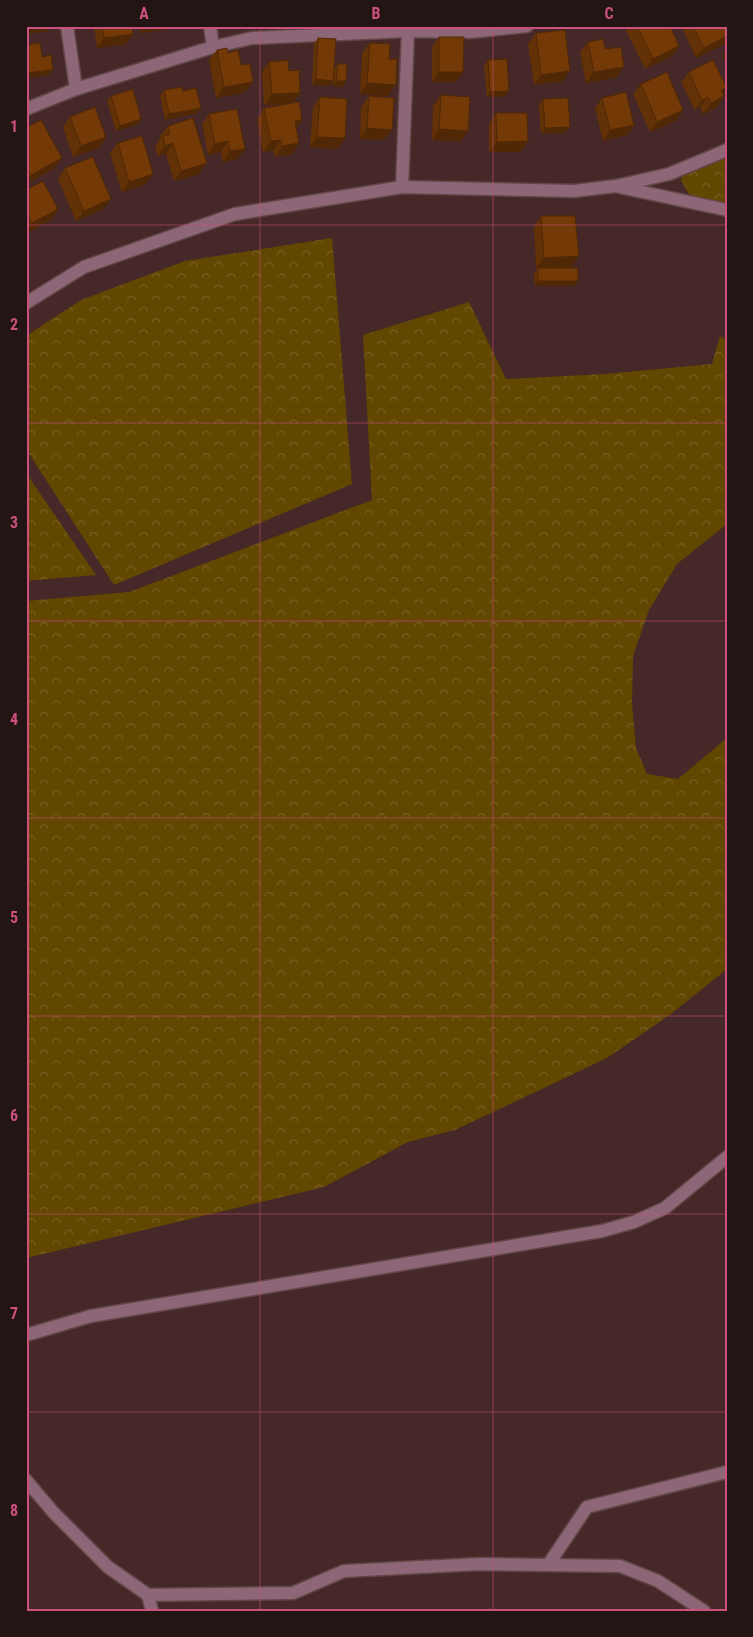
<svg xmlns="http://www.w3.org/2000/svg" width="753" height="1637" font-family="'Roboto Condensed',sans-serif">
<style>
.forest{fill:url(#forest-crowns)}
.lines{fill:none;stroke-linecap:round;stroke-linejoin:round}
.minor-casing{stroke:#624645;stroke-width:15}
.minor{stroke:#8d6677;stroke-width:12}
.wall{fill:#633106}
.shaded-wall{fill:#502805}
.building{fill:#733907;stroke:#502805}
.grid{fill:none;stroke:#cc507e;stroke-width:1;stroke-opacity:0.55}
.neatline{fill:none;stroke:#cc507e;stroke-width:2}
.grid-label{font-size:16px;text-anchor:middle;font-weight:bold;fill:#cc507e}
</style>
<defs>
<pattern id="forest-crowns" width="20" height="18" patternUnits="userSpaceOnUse" patternTransform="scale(1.25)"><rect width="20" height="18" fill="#614700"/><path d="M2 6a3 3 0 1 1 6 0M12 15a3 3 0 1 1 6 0" fill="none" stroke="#786024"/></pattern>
</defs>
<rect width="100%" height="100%" fill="#452827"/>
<g class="forest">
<polygon points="727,155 727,205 691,198 681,180 683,174"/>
<polygon points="332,238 352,484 114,585 26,449 26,336 81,300 185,261"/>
<polygon points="469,302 506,379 605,374 712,364 720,336 727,341 727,524 677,564 649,610 633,656 632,703 636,748 647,774 678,779 727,738 727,969 671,1014 607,1058 455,1130 408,1142 324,1187 26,1258 26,601 129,592 372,500 363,335"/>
<polygon points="26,473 96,575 26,581"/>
</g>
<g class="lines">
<g class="minor-casing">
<g id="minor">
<polyline points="67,26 76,89"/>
<polyline points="210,26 213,47"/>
<polyline points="26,109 76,89 213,47 252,38 408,31 471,32 527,26"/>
<polyline points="402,187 408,31"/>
<polyline points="619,187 727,210"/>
<polyline points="26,303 84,267 235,214 402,187 574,191 616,186 669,174 727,150"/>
<polyline points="26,1335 91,1316 602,1231 634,1222 665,1208 727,1157"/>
<polyline points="26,1480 53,1512 108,1567 148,1595 293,1593 344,1571 480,1564 620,1566 658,1581 704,1611"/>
<polyline points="548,1565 587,1507 727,1472"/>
<polyline points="148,1595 152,1611"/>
</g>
</g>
<use href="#minor" class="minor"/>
</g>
<g class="wall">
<polygon points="94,26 132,26 126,44 97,48"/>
<polygon points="140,26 177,26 176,28 141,33"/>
<polygon points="629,26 670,26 679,46 672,56 645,69 626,30"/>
<polygon points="681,26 727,26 727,42 725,44 696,58"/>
<polygon points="536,33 563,81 534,85 528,44"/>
<polygon points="439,37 456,82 432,82 432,48"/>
<polygon points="318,38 334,69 338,64 346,81 342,87 332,86 333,81 329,86 312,85 314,44"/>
<polygon points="588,42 605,49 617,77 586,83 580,52"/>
<polygon points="370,43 389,59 388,96 360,94 362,53"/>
<polygon points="217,50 228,53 245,92 216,98 209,60"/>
<polygon points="727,51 727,63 723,56"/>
<polygon points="488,60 505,96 487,97 484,66"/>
<polygon points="269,62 289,71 293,103 302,120 296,129 292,154 275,157 273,150 263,152 257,119 264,108 292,103 264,105 262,72"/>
<polygon points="689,72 727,88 723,94 724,96 717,107 703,114 700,107 695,110 681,82"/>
<polygon points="641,84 683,110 676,121 650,132 633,94"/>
<polygon points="164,90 183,91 197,113 165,120 160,96"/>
<polygon points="441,95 461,141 432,140 433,106"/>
<polygon points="111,96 138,124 116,131 107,101"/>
<polygon points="369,96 384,140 360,139 361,107"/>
<polygon points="320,97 345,138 337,149 310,147 313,107"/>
<polygon points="602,98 634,125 627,135 603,141 595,108"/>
<polygon points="543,99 566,132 541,134 539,105"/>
<polygon points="237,109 237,159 223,162 221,152 208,155 202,124 209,114"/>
<polygon points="496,113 528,141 520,152 489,152 489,124"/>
<polygon points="70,117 106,137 99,148 73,157 63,127"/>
<polygon points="168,126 199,174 174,181 166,154 158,156 155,146 161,138 160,136"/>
<polygon points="26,128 55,168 26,184"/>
<polygon points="118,143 146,184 122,192 110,153"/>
<polygon points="65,168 103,209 76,221 58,179"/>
<polygon points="26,190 58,209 51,220 26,233"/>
<polygon points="541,216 572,267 548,268 574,286 535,286 534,273 538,268 536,268 534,227"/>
</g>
<g class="shaded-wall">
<polygon points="26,26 51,26 48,31 26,34"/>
<polygon points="145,26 177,26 176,28 141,33"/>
<polygon points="133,34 126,44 97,48 104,38"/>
<polygon points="727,36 727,42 725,44 696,58 704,48"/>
<polygon points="679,46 672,56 645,69 653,59"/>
<polygon points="624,67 617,77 586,83 594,72"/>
<polygon points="53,70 49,75 26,78 26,73"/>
<polygon points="570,71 563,81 534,85 541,75"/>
<polygon points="439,72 463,72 456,82 432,82"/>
<polygon points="316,79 333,81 329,86 312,85"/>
<polygon points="336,81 346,81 342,87 332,86"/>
<polygon points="253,82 245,92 216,98 224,87"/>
<polygon points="367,83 396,85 388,96 360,94"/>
<polygon points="727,88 720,98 721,90"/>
<polygon points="509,91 505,96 487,97 490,92"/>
<polygon points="300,93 293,103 264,105 272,94"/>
<polygon points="724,96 717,107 703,114 711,103"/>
<polygon points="708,97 700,107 695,110 702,100"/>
<polygon points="201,108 197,113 165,120 169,114"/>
<polygon points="683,110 676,121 650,132 657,122"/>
<polygon points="141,119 138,124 116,131 120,126"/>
<polygon points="302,120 295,131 295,121"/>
<polygon points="634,125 627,135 603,141 610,130"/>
<polygon points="570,127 566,132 541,134 545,128"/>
<polygon points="367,128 392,130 384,140 360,139"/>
<polygon points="439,129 468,131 461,141 432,140"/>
<polygon points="106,137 99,148 73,157 81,146"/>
<polygon points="317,137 345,138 337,149 310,147"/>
<polygon points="281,140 273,150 263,152 271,141"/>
<polygon points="228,141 221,152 208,155 215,144"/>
<polygon points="528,141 520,152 489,152 497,142"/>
<polygon points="173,143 166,154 158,156 165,146"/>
<polygon points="299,143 292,154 275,157 282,146"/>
<polygon points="245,149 237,159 223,162 230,151"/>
<polygon points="62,158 55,168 26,184 26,182 31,175"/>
<polygon points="207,163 199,174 174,181 181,171"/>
<polygon points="153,174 146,184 122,192 129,182"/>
<polygon points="111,199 103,209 76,221 84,211"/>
<polygon points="58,209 51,220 26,233 26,231 32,223"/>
<polygon points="579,256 572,267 536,268 544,258"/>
<polygon points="538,281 578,281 574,286 535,286"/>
</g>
<g class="building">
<polygon points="102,26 132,26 133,34 104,38"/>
<polygon points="637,26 670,26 679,46 653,59"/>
<polygon points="693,26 727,26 727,36 704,48"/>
<polygon points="565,30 570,71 541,75 536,33"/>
<polygon points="439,37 464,37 463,72 439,72"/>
<polygon points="318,38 336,39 333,81 316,79"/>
<polygon points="603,39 605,49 621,47 624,67 594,72 588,42"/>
<polygon points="40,43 42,57 51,55 53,70 26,73 26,45"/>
<polygon points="370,43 390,44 389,59 397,59 396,85 367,83"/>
<polygon points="227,48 228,53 238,50 241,65 250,64 253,82 224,87 217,50"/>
<polygon points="507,59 509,91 490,92 488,60"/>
<polygon points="288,60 289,71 299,70 300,93 272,94 269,62"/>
<polygon points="713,60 727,88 721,90 724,96 711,103 708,97 702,100 689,72"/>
<polygon points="338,64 347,64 346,81 336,81"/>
<polygon points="667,72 683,110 657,122 641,84"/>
<polygon points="182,87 183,91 196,88 201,108 169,114 164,90"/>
<polygon points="133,89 141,119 120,126 111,96"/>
<polygon points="626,92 634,125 610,130 602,98"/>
<polygon points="441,95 470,97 468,131 439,129"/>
<polygon points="369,96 394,98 392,130 367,128"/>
<polygon points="320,97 347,99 345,138 317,137"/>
<polygon points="568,98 570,127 545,128 543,99"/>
<polygon points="299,102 302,120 295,121 299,143 282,146 281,140 271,141 264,108"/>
<polygon points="95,107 106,137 81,146 70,117"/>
<polygon points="237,109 245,149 230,151 228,141 215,144 209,114"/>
<polygon points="496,113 527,113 528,141 497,142"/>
<polygon points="193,118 207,163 181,171 173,143 165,146 163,136 170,134 168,126"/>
<polygon points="41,120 62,158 31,175 26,166 26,128"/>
<polygon points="142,136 153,174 129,182 118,143"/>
<polygon points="93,157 111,199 84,211 65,168"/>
<polygon points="43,181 58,209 32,223 26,212 26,190"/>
<polygon points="541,216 575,216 579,256 544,258"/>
<rect x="538" y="268" width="40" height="13"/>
</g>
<path class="grid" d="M260,26V1611M493,26V1611M26,225H727M26,423H727M26,621H727M26,818H727M26,1016H727M26,1214H727M26,1412H727"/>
<rect width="753" height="1637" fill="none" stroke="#221514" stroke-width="55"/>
<rect x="28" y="28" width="698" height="1582" class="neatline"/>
<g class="grid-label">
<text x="144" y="19">A</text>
<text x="376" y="19">B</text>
<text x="609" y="19">C</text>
<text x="14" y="132">1</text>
<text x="14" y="330">2</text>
<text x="14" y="528">3</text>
<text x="14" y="725">4</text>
<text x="14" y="923">5</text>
<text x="14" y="1121">6</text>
<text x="14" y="1319">7</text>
<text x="14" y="1516">8</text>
</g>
</svg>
